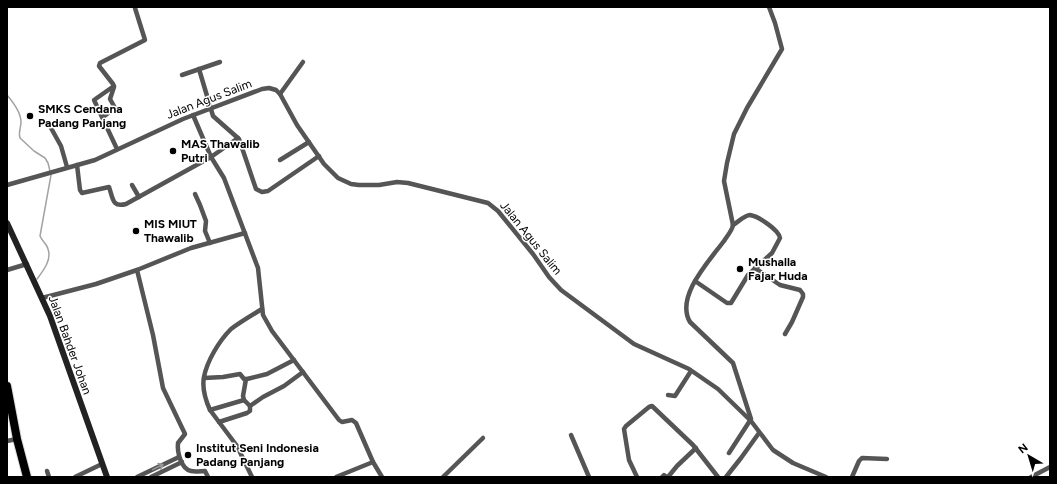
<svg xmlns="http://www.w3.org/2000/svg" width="1057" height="484" font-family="Figtree,sans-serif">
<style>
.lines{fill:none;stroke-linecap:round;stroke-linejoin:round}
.stream{stroke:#a3a3a3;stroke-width:1.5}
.highway-casing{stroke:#dbdbdb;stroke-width:10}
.street{stroke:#555;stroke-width:4.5}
.secondary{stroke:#222;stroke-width:6}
.highway{stroke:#000;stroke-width:8}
.oneway{stroke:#999}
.poi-dot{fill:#000;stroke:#fff;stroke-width:1.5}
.labels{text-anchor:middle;stroke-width:3;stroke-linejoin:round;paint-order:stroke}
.street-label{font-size:12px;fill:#000;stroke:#fff}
.poi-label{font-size:12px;font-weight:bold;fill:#000;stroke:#fff;text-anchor:start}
</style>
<rect width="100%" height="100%" fill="#fff"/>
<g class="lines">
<g class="stream">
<path d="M7,95C13,102 21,112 21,122C21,128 18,132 20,138L34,151L45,158L48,163L50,171"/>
<path d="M37,279C43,271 52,260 48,249C47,244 42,241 40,236L51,175"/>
</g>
<g class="highway-casing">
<polyline id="highway" points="7,386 17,439 27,477"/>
</g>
<g class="street">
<polyline points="199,69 213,116 239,139 256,189 262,192 268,191 319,156"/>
<polyline points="182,75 220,62"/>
<polyline points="114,86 94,100 117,149"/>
<polyline points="280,94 303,62"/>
<polyline points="193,115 211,157 224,178 258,268 263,315 272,331 339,420 342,422 352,420 356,423 373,462 382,477"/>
<polyline points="103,117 115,108 110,99 114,87 113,84 99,66 100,63 145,40 135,8"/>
<polyline points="51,128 61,146 67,167"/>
<polyline points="280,160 309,142"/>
<path d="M77,165L80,190L82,193L109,187C113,198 112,208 126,204L211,157L238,138"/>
<polyline points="7,185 95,160 183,119 262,89 269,88 276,90 280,94 297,125 324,164 338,178 351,184 359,185 379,185 397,182 408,183 488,203 498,211 533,254 549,277 561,290 634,344 689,369 718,389 751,421 773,450 793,463 826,477"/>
<polyline points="132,185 139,197"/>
<polyline points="195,194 200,205 206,221 205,231 210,243"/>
<polyline points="755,268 780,285 800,290 803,294 803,297 792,322 785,334"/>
<polyline points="7,270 27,264"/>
<path d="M137,270L153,335L163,388L185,434L178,443C177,452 181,469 191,471C196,472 201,471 205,471L208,477"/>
<path d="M695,281L727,303H731L748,275L772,253L780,238C779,230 758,216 750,215C745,215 738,222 733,225"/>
<polyline points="42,298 96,284 137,270 191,248 245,233"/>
<polyline points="204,378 223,377 240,374 244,379 247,379 267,374 294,360"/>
<polyline points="668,395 675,396 691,371"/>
<polyline points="244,400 243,396 246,379"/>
<polyline points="250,406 263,397 284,386 303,372"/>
<polyline points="210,410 244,400 250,406 250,411 247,413 219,422"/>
<polyline points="571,435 589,477"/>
<polyline points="7,441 17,439"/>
<path d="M729,453L751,419L733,363L690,322C675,297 709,261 724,241C727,236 732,231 733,225L724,181L727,163L734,134L747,108L782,49L775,23L769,7"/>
<polyline points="47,471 49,477"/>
<polyline points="75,477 102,464"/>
<polyline points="137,477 179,457"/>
<polyline points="151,477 182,462"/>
<path d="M252,477L237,446L210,410C206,401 202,387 204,377C207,361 219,341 231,329C240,322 252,315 262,309"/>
<polyline points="336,477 373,462"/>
<polyline points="443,477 483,438"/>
<polyline points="637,477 629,460 624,429 626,426 649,407 652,406 693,445 718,477"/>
<polyline points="662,477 664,475 667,477"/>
<polyline points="668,477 677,466 696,448"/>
<polyline points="726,477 741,458 759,433"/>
<polyline points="852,477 859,461 862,458 887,459"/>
<polyline points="1031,477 1050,467"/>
</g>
<polyline class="secondary" points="7,223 50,316 107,477"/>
<use href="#highway" class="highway"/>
</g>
<defs><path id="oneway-shaft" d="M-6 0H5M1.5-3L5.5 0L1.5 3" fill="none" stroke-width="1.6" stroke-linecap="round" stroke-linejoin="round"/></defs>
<use class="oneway" href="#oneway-shaft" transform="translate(158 467) rotate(-26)"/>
<g class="poi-dot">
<circle cx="30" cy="116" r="4"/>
<circle cx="173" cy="151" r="4"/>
<circle cx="136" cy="231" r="4"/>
<circle cx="740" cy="269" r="4"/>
<circle cx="188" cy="455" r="4"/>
</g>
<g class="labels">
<g class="street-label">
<text transform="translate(209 99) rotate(-21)" y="4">Jalan Agus Salim</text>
<text transform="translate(531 238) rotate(51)" y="4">Jalan Agus Salim</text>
<text transform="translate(70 345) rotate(70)" y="4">Jalan Bahder Johan</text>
</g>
<g class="poi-label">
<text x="38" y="113">SMKS Cendana<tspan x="38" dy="14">Padang Panjang</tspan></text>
<text x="181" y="148">MAS Thawalib<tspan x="181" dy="14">Putri</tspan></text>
<text x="144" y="228">MIS MIUT<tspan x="144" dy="14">Thawalib</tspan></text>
<text x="748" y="266">Mushalla<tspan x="748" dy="14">Fajar Huda</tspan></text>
<text x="196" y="452">Institut Seni Indonesia<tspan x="196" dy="14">Padang Panjang</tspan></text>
</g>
</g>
<rect width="1057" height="484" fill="none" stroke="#000000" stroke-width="16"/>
<g transform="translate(1029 456) rotate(322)" stroke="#ffffff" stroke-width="3" paint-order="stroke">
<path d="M0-3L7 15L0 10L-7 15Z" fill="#000000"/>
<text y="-6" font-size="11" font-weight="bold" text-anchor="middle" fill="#000000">N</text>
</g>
</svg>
